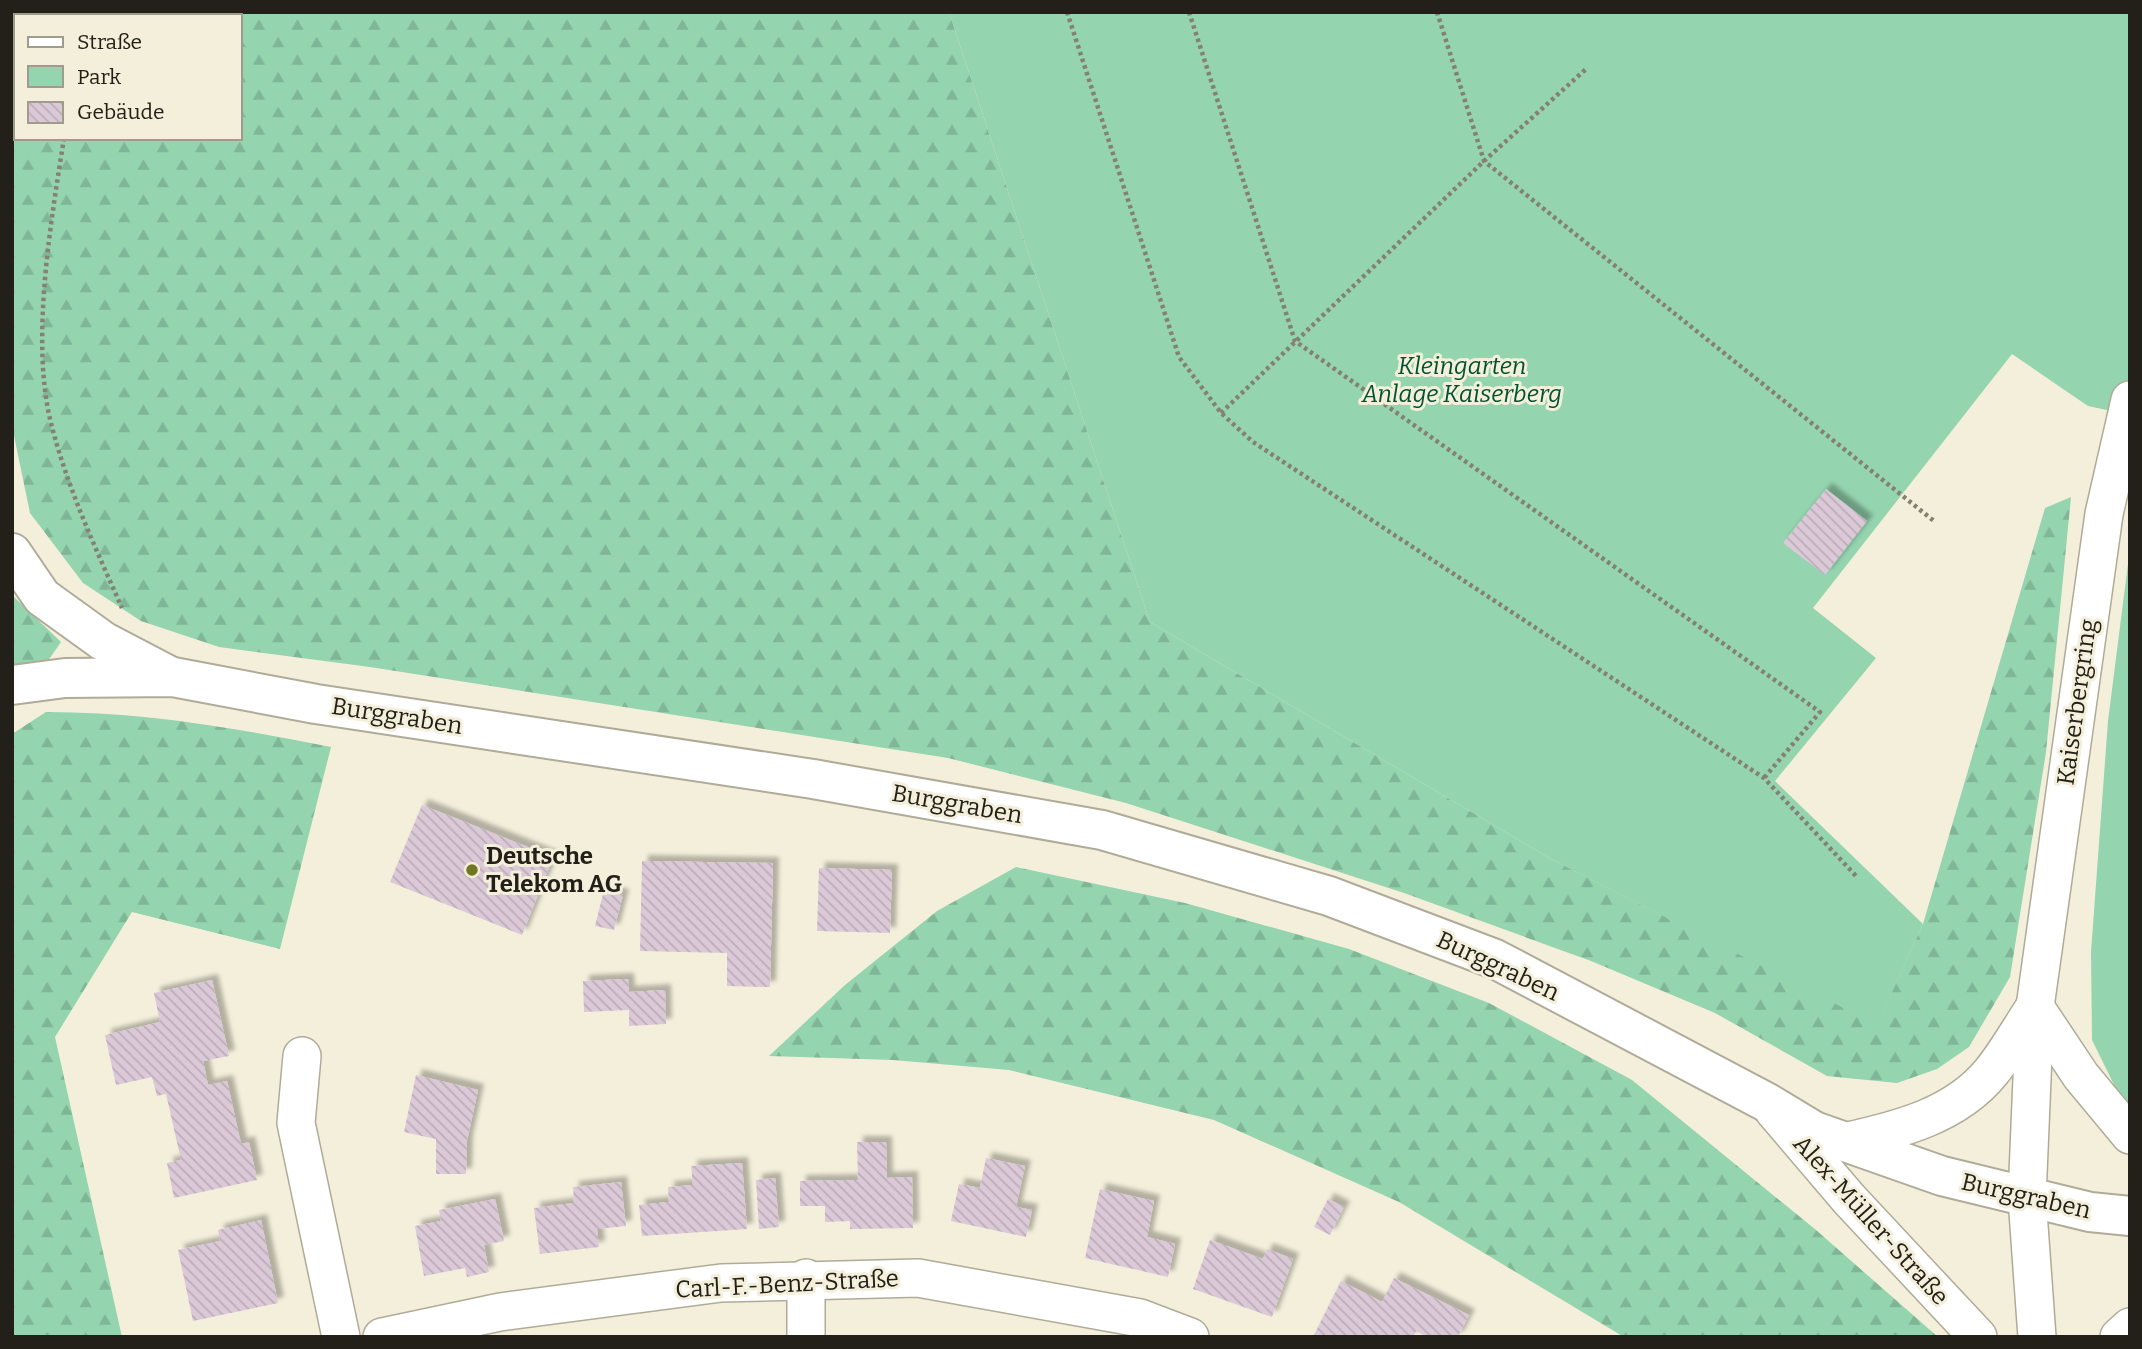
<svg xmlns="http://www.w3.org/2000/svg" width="2142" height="1349" font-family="Bitter,serif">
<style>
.green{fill:#94d4af}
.forest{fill:url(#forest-firs);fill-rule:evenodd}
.park{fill:url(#park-tufts)}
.building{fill:url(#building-back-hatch);filter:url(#shadow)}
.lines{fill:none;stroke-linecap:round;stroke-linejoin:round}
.minor-casing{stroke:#b0ab98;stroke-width:40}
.tertiary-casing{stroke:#b0ab98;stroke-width:42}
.path{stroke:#848173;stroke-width:4.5;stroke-dasharray:3.5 3.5;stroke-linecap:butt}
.minor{stroke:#fff;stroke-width:37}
.tertiary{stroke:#fff;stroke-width:38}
.poi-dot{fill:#717821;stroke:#f4efdb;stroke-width:2.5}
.labels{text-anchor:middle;stroke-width:6;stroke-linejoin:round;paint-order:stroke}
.park-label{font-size:24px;font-style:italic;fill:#005232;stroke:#f4efdb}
.street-label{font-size:24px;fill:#222018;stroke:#f4efdb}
.poi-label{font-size:24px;font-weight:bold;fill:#222018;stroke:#f4efdb;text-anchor:start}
</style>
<defs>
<pattern id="forest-firs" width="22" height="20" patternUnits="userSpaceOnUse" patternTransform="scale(1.75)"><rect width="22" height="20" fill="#94d4af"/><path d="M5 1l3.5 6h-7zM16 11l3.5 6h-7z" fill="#7fb696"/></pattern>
<pattern id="park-tufts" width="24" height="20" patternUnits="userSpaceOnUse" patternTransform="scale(1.75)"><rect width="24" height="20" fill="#94d4af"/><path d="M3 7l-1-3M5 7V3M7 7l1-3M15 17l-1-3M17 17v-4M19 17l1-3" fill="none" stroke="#7fb696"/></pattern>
<pattern id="building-back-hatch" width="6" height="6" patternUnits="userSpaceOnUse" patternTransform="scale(1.75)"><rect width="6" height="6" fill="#dbc9d8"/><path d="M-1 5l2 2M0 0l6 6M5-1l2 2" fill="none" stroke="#bcacb9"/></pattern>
<filter id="shadow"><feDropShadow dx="6" dy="-6" stdDeviation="2" flood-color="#0004"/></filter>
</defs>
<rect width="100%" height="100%" fill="#f4efdb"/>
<g class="green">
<polygon points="949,12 2130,12 2130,415 2088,406 2012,354 1813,608 1876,658 1775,781 1923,924 1877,1026 1551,859 1150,622"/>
<polygon points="2130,548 2130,1117 2092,1040 2091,952 2108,721"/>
</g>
<g class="forest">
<path d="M12,12H949L1150,622L1551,859L1877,1025L1923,924L2045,508L2071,497L2046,752L2010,977L1969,1047L1937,1069L1897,1083L1827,1076L1715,1013L1591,961L1404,893L1126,803L948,758L370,667L219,647L141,621L83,583L30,513L12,426ZM16,16H240V138H16Z"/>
<polygon points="12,595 61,642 43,668 12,668"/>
<path d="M46,712C142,712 237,728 331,747L280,949L132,912L55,1037L122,1337H12V734Z"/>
<polygon points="1016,867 1185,903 1349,949 1489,1003 1632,1080 1816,1230 1938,1337 1624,1337 1399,1202 1214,1120 1009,1070 893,1060 769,1056 845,985 937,911"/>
</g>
<polygon class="park" points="12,12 152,12 149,16 16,16 16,99 12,98"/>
<g class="building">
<polygon points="1826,489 1867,521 1825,575 1783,543"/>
<polygon points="422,805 553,857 522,935 390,882"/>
<polygon points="642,861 773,863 770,987 727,986 727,953 640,951"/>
<polygon points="819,868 892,870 890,933 817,931"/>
<polygon points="604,890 623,895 614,930 595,926"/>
<polygon points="628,979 629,992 665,990 666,1024 629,1026 629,1010 584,1012 583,981"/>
<polygon points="212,980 229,1056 203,1061 208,1085 227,1081 241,1144 249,1142 257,1180 174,1198 167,1163 181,1160 166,1094 157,1096 152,1077 116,1085 105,1035 160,1022 154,993"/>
<polygon points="416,1075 478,1090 467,1141 466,1174 436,1174 436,1139 404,1132"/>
<polygon points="857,1142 886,1142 887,1178 912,1177 913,1228 850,1229 850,1221 825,1222 825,1206 800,1206 800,1181 858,1180"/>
<polygon points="986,1158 1025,1166 1016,1207 1032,1210 1026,1237 951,1221 959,1184 980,1188"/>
<polygon points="742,1163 747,1229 642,1236 639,1205 669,1202 668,1187 693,1185 691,1166"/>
<polygon points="775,1178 779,1227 759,1229 756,1180"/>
<polygon points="621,1182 626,1226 597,1229 599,1247 540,1254 534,1208 574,1203 573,1187"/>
<polygon points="1100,1189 1154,1201 1147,1237 1175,1244 1168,1277 1085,1258"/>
<polygon points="495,1199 504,1241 484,1245 489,1272 467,1277 465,1268 424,1276 415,1226 441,1221 439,1210"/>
<polygon points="1328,1199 1344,1207 1330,1235 1314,1227"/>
<polygon points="261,1220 278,1303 193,1321 178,1250 220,1241 218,1230"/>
<polygon points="1210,1240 1263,1259 1267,1249 1293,1259 1272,1317 1193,1289"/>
<polygon points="1394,1278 1469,1315 1458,1337 1427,1337 1416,1331 1413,1337 1313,1337 1341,1281 1382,1302"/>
</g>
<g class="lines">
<g class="minor-casing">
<g id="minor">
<polyline points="2035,1007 2081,1076 2130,1135"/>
<polyline points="302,1056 296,1123 341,1337"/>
<polyline points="1774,1111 1849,1199 1978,1337"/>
<path d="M1844,1142C1898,1130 1956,1116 1992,1071C2008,1051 2020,1029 2034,1008"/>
<polyline points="806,1278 806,1337"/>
<polyline points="382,1337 500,1312 721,1283 918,1278 1140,1318 1190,1337"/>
<polyline points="2037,1337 2027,1198 2035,1007 2104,514 2130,400"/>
<polyline points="2119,1337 2130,1327"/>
</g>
</g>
<g class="tertiary-casing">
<g id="tertiary">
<polyline points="12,553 42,597 103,641 168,675"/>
<polyline points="12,685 65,678 173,677 316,704 813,779 1102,830 1329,896 1495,959 1766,1102 1814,1131 1942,1176 2090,1212 2130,1216"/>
</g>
</g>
<g class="path">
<polyline points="1067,12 1179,357 1221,413 1253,442 1764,778 1857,877"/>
<polyline points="1189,12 1295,341 1820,712 1764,778"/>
<polyline points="1437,12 1484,161 1934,521"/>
<polyline points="69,16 69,12"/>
<polyline points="76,16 76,12"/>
<polyline points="115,16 117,12"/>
<path d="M64,138C51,221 31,337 50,419C66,485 95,547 122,608"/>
<polyline points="1221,413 1484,161 1586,69"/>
</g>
<use href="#minor" class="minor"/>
<use href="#tertiary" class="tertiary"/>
</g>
<circle class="poi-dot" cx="472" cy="870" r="7"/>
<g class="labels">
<g class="park-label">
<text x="1462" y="374">Kleingarten<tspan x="1462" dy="28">Anlage Kaiserberg</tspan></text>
</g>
<g class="street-label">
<text transform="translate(2077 702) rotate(-82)" y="8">Kaiserbergring</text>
<text transform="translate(397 716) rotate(9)" y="8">Burggraben</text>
<text transform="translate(957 804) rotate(10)" y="8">Burggraben</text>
<text transform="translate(1498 966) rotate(25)" y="8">Burggraben</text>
<text transform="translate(2026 1196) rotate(13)" y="8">Burggraben</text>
<text transform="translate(1871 1220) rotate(48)" y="8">Alex-Müller-Straße</text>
<text transform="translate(787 1284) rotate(-3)" y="8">Carl-F.-Benz-Straße</text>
</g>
<g class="poi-label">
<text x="486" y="864">Deutsche<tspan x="486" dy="28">Telekom AG</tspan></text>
</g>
</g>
<rect width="2142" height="1349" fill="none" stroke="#222018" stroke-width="28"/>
<rect x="14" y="14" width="228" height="126" fill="#f4efdb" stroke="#a09c8d" stroke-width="2"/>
<rect x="28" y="37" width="35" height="10" fill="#ffffff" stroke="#a09c8d" stroke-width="2"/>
<text x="77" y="49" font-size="21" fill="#222018">Straße</text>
<rect x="28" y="66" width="35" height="21" fill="#94d4af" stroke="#a09c8d" stroke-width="2"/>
<text x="77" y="84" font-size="21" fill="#222018">Park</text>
<rect x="28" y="102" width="35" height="21" fill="url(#building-back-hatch)" stroke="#a09c8d" stroke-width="2"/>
<text x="77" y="119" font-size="21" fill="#222018">Gebäude</text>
</svg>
